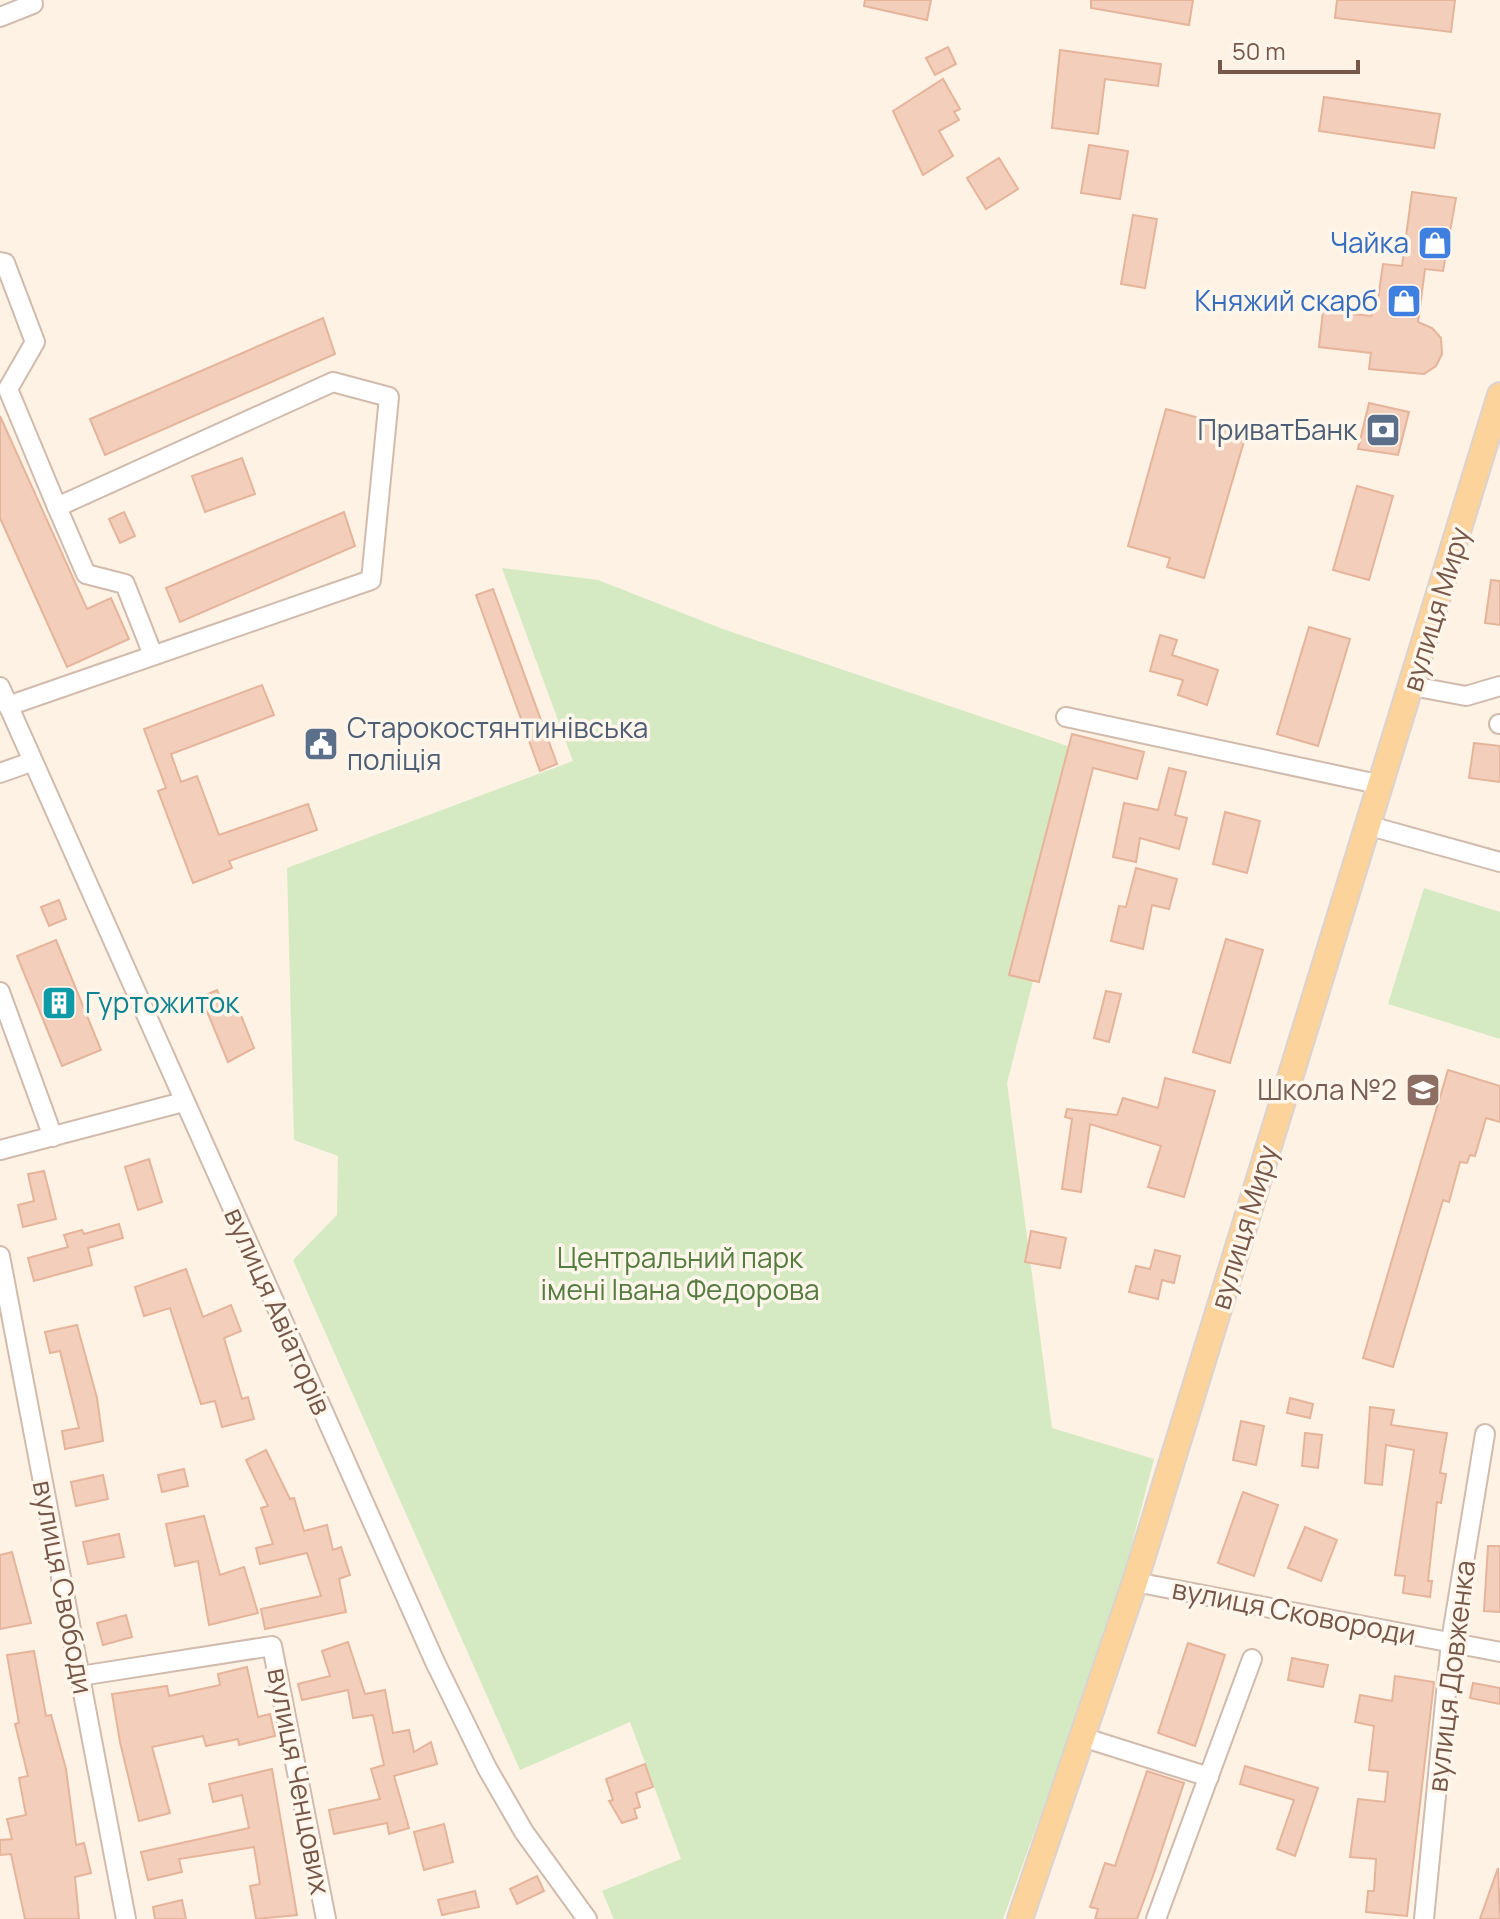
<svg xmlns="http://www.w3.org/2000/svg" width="1500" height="1919" font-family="Manrope,sans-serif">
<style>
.green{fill:#d5eac2}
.building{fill:#f2cebb;stroke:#e5b49b;stroke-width:2}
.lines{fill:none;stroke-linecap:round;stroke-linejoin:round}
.minor-casing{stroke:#d0bbad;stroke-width:22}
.major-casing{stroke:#dbd3d0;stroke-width:28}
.minor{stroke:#fff;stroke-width:18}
.major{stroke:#fcd39b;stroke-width:24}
.labels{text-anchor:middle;stroke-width:7;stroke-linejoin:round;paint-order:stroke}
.shop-label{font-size:28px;fill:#366cbe;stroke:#fff6eb;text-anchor:end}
.service-label{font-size:28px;fill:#4e5e75;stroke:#fff6eb;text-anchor:end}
.street-label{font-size:28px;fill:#765749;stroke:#fff6eb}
.culture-label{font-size:28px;fill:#0d838f;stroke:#fff6eb;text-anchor:start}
.education-label{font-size:28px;fill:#785e54;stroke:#fff6eb;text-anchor:end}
.park-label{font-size:28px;fill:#557c41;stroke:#fff6eb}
</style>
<rect width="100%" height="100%" fill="#fdf2e4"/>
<g class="green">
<polygon points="502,568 598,580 723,629 1091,754 1007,1083 1052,1428 1154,1459 1115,1609 1003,1919 614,1919 602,1891 681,1859 630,1722 520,1770 293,1260 337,1215 338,1156 294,1140 287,868 573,761"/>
<polygon points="1424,888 1500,912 1500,1039 1388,1004"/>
</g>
<g class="building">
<polygon points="865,0 931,0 927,20 864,6"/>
<polygon points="1091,0 1193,0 1189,25 1091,8"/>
<polygon points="1337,0 1455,0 1451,32 1335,18"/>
<polygon points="948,47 956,64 935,75 926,58"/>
<polygon points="1060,50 1161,64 1158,86 1105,79 1098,134 1052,128"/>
<polygon points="943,79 960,109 954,112 959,120 939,131 953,156 923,175 893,111"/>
<polygon points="1324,97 1440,114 1434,148 1319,131"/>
<polygon points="1089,145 1128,151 1120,199 1081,193"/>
<polygon points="999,158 1018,189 986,209 967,178"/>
<polygon points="1412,192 1456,198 1443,271 1425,269 1418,322 1432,328 1441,338 1442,354 1436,366 1424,374 1369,369 1371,353 1319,347 1323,311 1371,316 1377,306 1383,264 1402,266"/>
<polygon points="1133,215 1157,219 1145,288 1121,284"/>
<polygon points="323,318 335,354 105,455 90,419"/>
<polygon points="1369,403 1409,412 1398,455 1358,449"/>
<polygon points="1166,409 1247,431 1204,578 1167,567 1170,558 1128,546"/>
<polygon points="0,416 87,609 111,598 129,639 67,667 0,518"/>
<polygon points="242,458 255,494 205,512 192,476"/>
<polygon points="1357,486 1393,496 1369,580 1333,570"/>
<polygon points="124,512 135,536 120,543 109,519"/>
<polygon points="344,512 355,546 180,622 166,588"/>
<polygon points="1491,580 1500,581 1500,625 1485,623"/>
<polygon points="493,589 557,764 540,771 476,595"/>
<polygon points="1309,627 1350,639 1318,746 1277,734"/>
<polygon points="1160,635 1177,640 1172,655 1218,670 1207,705 1178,695 1183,680 1150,671"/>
<polygon points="262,685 274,715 171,754 181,782 197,776 219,835 308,804 317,830 229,861 232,868 193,883 158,791 166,788 144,729"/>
<polygon points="1072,734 1144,752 1137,779 1093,768 1039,982 1009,975"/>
<polygon points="1474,743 1500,746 1500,782 1469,778"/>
<polygon points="1169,768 1186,772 1175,815 1187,818 1179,849 1140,838 1136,862 1113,857 1124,803 1158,810"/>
<polygon points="1225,812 1260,821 1247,873 1213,864"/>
<polygon points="1136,868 1177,879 1169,909 1152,905 1143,949 1111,941 1119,906 1126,907"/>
<polygon points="59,900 66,919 49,926 41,907"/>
<polygon points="1226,939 1263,950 1230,1063 1193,1052"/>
<polygon points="56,940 101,1050 62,1066 17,956"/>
<polygon points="217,990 227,1013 238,1008 254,1048 228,1062 201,997"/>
<polygon points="1106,991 1121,994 1109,1042 1094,1038"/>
<polygon points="1448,1070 1500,1086 1500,1122 1486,1118 1475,1156 1470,1155 1467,1163 1460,1162 1449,1202 1443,1200 1393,1367 1363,1358"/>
<polygon points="1165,1078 1215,1091 1184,1197 1148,1187 1161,1146 1090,1124 1081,1192 1062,1189 1072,1119 1065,1117 1067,1109 1117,1115 1123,1098 1158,1108"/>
<polygon points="149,1159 162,1202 138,1210 125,1167"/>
<polygon points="44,1171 56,1219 23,1227 18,1205 34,1201 28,1174"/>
<polygon points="119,1224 123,1238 88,1248 92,1265 34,1281 28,1258 68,1247 64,1235 82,1230 84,1234"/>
<polygon points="1031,1231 1066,1238 1060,1268 1025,1262"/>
<polygon points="1155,1250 1180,1256 1174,1283 1162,1280 1158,1299 1129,1292 1136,1266 1150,1269"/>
<polygon points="186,1269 203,1317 231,1305 241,1331 224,1338 242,1399 248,1397 254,1419 222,1427 215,1401 201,1404 170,1308 144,1316 135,1287"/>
<polygon points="77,1325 97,1398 103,1441 65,1449 62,1431 79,1428 60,1351 50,1353 45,1332"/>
<polygon points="1290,1398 1313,1404 1310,1418 1287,1413"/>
<polygon points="1370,1407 1394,1410 1391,1425 1447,1433 1440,1473 1446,1474 1441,1503 1437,1502 1428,1581 1432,1581 1430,1597 1403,1593 1405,1576 1395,1575 1414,1450 1386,1445 1382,1485 1365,1483"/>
<polygon points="1241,1421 1264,1426 1256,1465 1233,1460"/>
<polygon points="1305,1433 1322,1435 1318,1468 1302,1466"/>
<polygon points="266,1450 290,1499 294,1498 304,1531 327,1525 333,1550 341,1547 350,1575 339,1579 346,1612 265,1629 261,1609 321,1596 307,1553 260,1564 256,1548 273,1544 261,1508 268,1506 246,1460"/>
<polygon points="184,1469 188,1486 162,1492 158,1475"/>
<polygon points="103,1475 108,1499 76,1506 71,1482"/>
<polygon points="1243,1492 1278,1505 1254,1576 1218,1563"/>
<polygon points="204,1516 220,1575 244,1567 258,1613 209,1625 198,1561 175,1566 166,1524"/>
<polygon points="1305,1527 1337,1540 1321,1581 1288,1568"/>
<polygon points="119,1534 124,1557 88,1564 83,1542"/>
<polygon points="1488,1546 1500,1546 1500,1612 1484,1611"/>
<polygon points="12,1552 31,1623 0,1629 0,1555"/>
<polygon points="126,1615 132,1637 103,1645 97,1623"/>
<polygon points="348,1642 365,1694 385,1690 393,1733 409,1730 414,1752 431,1742 437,1764 394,1776 409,1828 389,1834 387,1823 334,1834 329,1810 380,1799 371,1769 384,1765 373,1715 353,1718 348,1690 302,1700 298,1684 330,1676 322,1651"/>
<polygon points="1188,1643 1225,1655 1195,1746 1158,1733"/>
<polygon points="34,1651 46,1716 51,1715 66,1769 76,1845 84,1843 91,1873 75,1877 79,1919 25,1919 11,1854 0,1855 0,1840 12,1839 7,1819 26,1815 19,1778 28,1776 15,1724 19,1723 7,1655"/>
<polygon points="1292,1658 1328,1665 1323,1687 1288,1680"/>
<polygon points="247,1667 258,1717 270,1714 275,1736 239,1745 238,1739 206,1746 203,1736 152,1747 170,1813 139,1821 120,1742 112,1694 167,1686 169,1696 220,1685 218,1674"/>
<polygon points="1395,1676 1434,1682 1407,1916 1366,1912 1368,1891 1374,1891 1376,1859 1350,1857 1358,1799 1385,1802 1388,1772 1369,1770 1374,1726 1355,1722 1360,1695 1392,1701"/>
<polygon points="1473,1683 1500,1688 1500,1704 1470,1698"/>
<polygon points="645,1764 653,1787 636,1793 640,1807 634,1809 637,1818 622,1823 609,1801 613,1800 606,1779"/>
<polygon points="1245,1766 1318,1788 1295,1856 1277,1849 1294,1800 1240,1784"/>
<polygon points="272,1769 297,1915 256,1919 250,1886 260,1884 254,1847 179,1859 182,1872 148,1880 141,1852 249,1828 242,1795 213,1802 209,1784"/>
<polygon points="1147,1771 1184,1783 1154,1873 1137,1919 1095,1919 1098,1909 1090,1907 1105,1863 1115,1866"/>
<polygon points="444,1824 453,1862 424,1870 414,1832"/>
<polygon points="1498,1868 1500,1919 1480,1919"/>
<polygon points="537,1876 544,1891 517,1904 510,1889"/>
<polygon points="475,1891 479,1907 442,1915 438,1900"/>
<polygon points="182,1900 186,1919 155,1919 153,1907"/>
</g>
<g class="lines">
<g class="minor-casing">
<g id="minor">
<polyline points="0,17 33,4 32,0"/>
<polyline points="0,262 5,263 35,342 8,389 57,507 333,382 389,397 371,580 8,706"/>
<polyline points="57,507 86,574 125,584 153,655"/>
<polyline points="1412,686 1466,696 1500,686"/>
<polyline points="0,687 435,1662 487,1768 524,1832 587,1919"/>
<polyline points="1066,717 1382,785"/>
<polyline points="1499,724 1500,724"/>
<polyline points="0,773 31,762"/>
<polyline points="1370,826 1500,862"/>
<polyline points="0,992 53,1137"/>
<polyline points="0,1150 183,1102"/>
<polyline points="0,1256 126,1919"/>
<polyline points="1135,1582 1500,1652"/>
<polyline points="80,1676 272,1646 326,1919"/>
<polyline points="1082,1737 1209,1777"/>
<polyline points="1156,1919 1252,1659"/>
<polyline points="1424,1919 1451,1641 1485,1434"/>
</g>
</g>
<g class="major-casing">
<polyline id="major" points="1020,1919 1135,1582 1500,395"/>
</g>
<use href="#minor" class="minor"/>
<use href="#major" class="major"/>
</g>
<defs>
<g id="shop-square" transform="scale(1.8)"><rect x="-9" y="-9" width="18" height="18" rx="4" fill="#3f7fe0" stroke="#fff6eb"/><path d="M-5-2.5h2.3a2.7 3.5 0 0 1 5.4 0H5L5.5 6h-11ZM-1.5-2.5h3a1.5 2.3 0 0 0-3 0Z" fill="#fff"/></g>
<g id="bank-square" transform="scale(1.8)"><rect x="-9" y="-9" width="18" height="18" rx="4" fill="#5c6f8a" stroke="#fff6eb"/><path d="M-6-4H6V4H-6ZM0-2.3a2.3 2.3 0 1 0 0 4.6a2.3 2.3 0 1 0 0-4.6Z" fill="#fff"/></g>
<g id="civic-square" transform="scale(1.8)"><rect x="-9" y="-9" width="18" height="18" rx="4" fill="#5c6f8a" stroke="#fff6eb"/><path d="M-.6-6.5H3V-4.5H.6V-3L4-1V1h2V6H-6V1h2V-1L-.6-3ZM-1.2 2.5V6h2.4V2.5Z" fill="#fff"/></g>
<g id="building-square" transform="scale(1.8)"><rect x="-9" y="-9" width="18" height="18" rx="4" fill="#0f9aa8" stroke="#fff6eb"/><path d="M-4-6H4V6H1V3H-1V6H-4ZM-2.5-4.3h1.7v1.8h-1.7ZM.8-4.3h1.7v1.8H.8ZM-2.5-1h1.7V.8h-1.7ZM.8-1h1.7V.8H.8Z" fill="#fff"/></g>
<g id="school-square" transform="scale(1.8)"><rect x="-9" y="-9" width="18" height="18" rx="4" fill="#8d6e63" stroke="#fff6eb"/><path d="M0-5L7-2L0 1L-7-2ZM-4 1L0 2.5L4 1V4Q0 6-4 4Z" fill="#fff"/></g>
</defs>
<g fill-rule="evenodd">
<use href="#shop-square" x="1435" y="243"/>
<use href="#shop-square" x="1404" y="301"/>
<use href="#bank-square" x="1383" y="430"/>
<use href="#civic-square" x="321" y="744"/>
<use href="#building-square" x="59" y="1003"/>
<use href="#school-square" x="1423" y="1090"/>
</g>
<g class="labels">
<g class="shop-label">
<text x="1409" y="253">Чайка</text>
<text x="1378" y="311">Княжий скарб</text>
</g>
<g class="service-label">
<text x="1357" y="440">ПриватБанк</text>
<text x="347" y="738" text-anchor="start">Старокостянтинівська<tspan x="347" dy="32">поліція</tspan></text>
</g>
<g class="street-label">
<text transform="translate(1436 609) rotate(-73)" y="10">вулиця Миру</text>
<text transform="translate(1244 1227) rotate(-73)" y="10">вулиця Миру</text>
<text transform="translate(278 1311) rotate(66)" y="10">вулиця Авіаторів</text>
<text transform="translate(63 1587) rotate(79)" y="10">вулиця Свободи</text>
<text transform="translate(1294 1612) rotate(11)" y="10">вулиця Сковороди</text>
<text transform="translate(1451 1676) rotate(-83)" y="10">вулиця Довженка</text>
<text transform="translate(299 1781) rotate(79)" y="10">вулиця Ченцових</text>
</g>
<g class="culture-label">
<text x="85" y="1013">Гуртожиток</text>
</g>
<g class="education-label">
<text x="1397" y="1100">Школа №2</text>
</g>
<g class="park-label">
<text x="680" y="1268">Центральний парк<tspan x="680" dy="32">імені Івана Федорова</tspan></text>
</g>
</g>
<path d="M1220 60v12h138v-12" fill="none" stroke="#765749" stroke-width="4"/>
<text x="1232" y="60" font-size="24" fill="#765749" stroke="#fff6eb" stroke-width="6" paint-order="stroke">50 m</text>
</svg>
